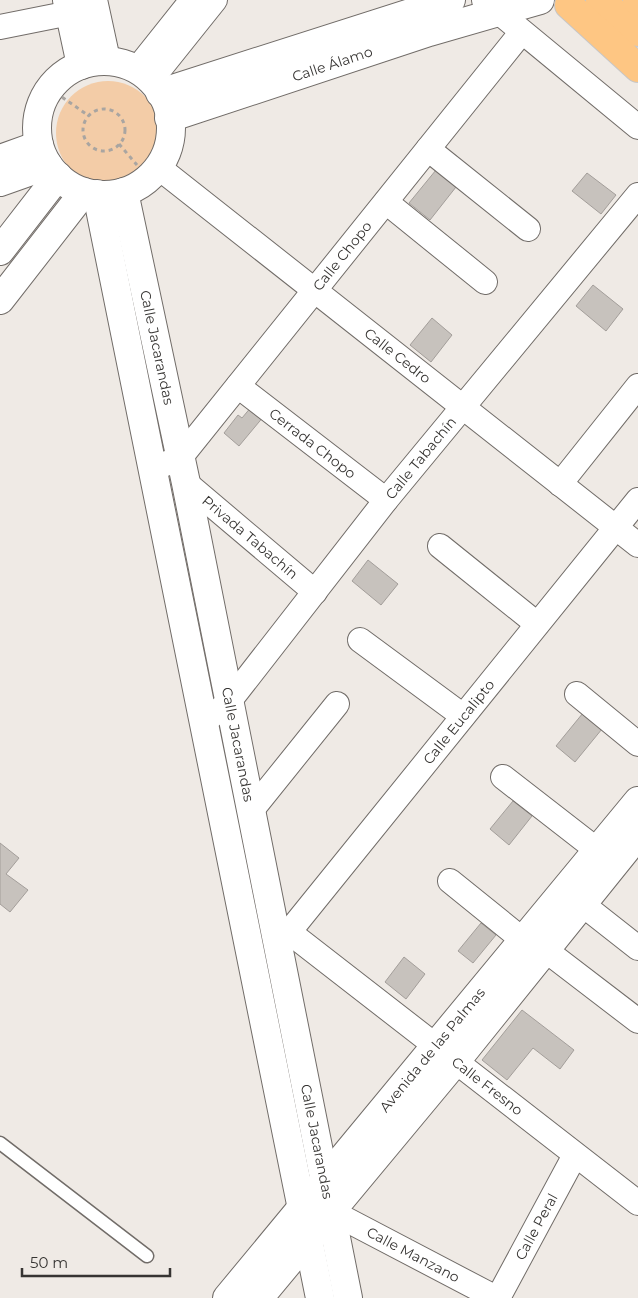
<svg xmlns="http://www.w3.org/2000/svg" width="638" height="1298" font-family="Montserrat,sans-serif">
<style>
.green{fill:#f3cca7}
.building{fill:#c7c2bd;stroke:#a39e9a}
.lines{fill:none;stroke-linecap:round;stroke-linejoin:round}
.lane-casing{stroke:#716c68;stroke-width:15}
.street-casing{stroke:#716c68;stroke-width:26}
.secondary-casing{stroke:#716c68;stroke-width:30}
.primary-casing{stroke:#c7c6c6;stroke-width:30}
.path{stroke:#a9a5a1;stroke-width:3;stroke-dasharray:4 4;stroke-linecap:butt}
.lane{stroke:#fff;stroke-width:12}
.street{stroke:#fff;stroke-width:24}
.secondary{stroke:#fff;stroke-width:28}
.primary{stroke:#fec683;stroke-width:28}
.labels{text-anchor:middle;stroke-width:5;stroke-linejoin:round;paint-order:stroke}
.street-label{font-size:14px;fill:#363432;stroke:#efeae5}
</style>
<rect width="100%" height="100%" fill="#efeae5"/>
<circle class="green" cx="108" cy="133" r="52"/>
<g class="building">
<polygon points="436,170 456,187 430,220 409,203"/>
<polygon points="587,173 616,195 601,214 572,191"/>
<polygon points="593,285 623,309 606,331 576,306"/>
<polygon points="432,318 452,335 431,362 410,345"/>
<polygon points="252,406 264,416 239,446 224,433 238,415 242,418"/>
<polygon points="368,560 398,584 381,605 352,581"/>
<polygon points="583,713 602,729 575,762 556,746"/>
<polygon points="513,801 532,816 509,845 490,829"/>
<polygon points="0,843 19,858 6,874 28,890 10,912 0,904"/>
<polygon points="481,923 496,935 473,963 458,951"/>
<polygon points="404,957 425,974 406,999 385,982"/>
<polygon points="522,1010 574,1050 560,1069 533,1048 507,1080 482,1060"/>
</g>
<g class="lines">
<g class="lane-casing">
<polyline id="lane" points="0,1143 147,1256"/>
</g>
<g class="street-casing">
<g id="street">
<polyline points="484,0 638,127"/>
<polyline points="0,27 70,13"/>
<polyline points="137,69 192,0"/>
<polyline points="151,80 215,0"/>
<polyline points="428,149 528,229"/>
<path id="s1" d="M158,167L638,545"/>
<polyline points="386,202 485,282"/>
<path id="s2" d="M238,386L386,500"/>
<path id="s3" d="M155,468L180,458L521,33"/>
<path id="s4" d="M186,483L315,592"/>
<polyline points="560,484 638,386"/>
<polyline points="440,546 537,624"/>
<polyline points="360,640 463,716"/>
<polyline points="577,694 638,744"/>
<path id="s5" d="M205,721L228,703L386,500L638,195"/>
<polyline points="503,777 597,850"/>
<polyline points="251,811 337,704"/>
<polyline points="450,881 523,940"/>
<polyline points="582,904 638,948"/>
<path id="s6" d="M289,932L638,1203"/>
<path id="s7" d="M274,933L289,932L638,500"/>
<polyline points="544,949 638,1021"/>
<path id="s8" d="M330,1211L496,1298"/>
<path id="s9" d="M498,1298L575,1155"/>
</g>
</g>
<g class="secondary-casing">
<g id="secondary">
<polyline points="67,0 81,65"/>
<polyline points="93,0 106,60"/>
<circle cx="104" cy="128" r="67"/>
<polyline points="160,93 451,0"/>
<path id="s10" d="M169,118L429,32L540,0"/>
<polyline points="0,159 39,145"/>
<polyline points="0,182 48,165"/>
<path id="s11" d="M124,192L186,483L348,1298"/>
<polyline points="97,194 320,1298"/>
<polyline points="0,251 58,176"/>
<polyline points="0,300 84,192"/>
<path id="s12" d="M227,1298L638,801"/>
<polyline points="259,1298 456,1061 638,835"/>
</g>
</g>
<g class="primary-casing">
<g id="primary">
<polyline points="600,0 638,32"/>
<polyline points="637,0 638,1"/>
<polyline points="569,5 638,68"/>
</g>
</g>
<g class="path">
<polyline points="49,88 89,116"/>
<circle cx="104" cy="130" r="21"/>
<polyline points="119,144 137,165"/>
</g>
<use href="#lane" class="lane"/>
<use href="#street" class="street"/>
<use href="#secondary" class="secondary"/>
<use href="#primary" class="primary"/>
</g>
<g class="labels">
<g class="street-label">
<text dy="5" stroke="none"><textPath href="#s10" startOffset="172">Calle Álamo</textPath></text>
<text dy="5" stroke="none"><textPath href="#s3" startOffset="286">Calle Chopo</textPath></text>
<text dy="5" stroke="none"><textPath href="#s11" startOffset="159">Calle Jacarandas</textPath></text>
<text dy="5" stroke="none"><textPath href="#s1" startOffset="305">Calle Cedro</textPath></text>
<text dy="5" stroke="none"><textPath href="#s2" startOffset="94">Cerrada Chopo</textPath></text>
<text dy="5" stroke="none"><textPath href="#s5" startOffset="341">Calle Tabachín</textPath></text>
<text dy="5" stroke="none"><textPath href="#s4" startOffset="84">Privada Tabachín</textPath></text>
<text dy="5" stroke="none"><textPath href="#s7" startOffset="285">Calle Eucalipto</textPath></text>
<text dy="5" stroke="none"><textPath href="#s11" startOffset="564">Calle Jacarandas</textPath></text>
<text dy="5" stroke="none"><textPath href="#s12" startOffset="322">Avenida de las Palmas</textPath></text>
<text dy="5" stroke="none"><textPath href="#s6" startOffset="251">Calle Fresno</textPath></text>
<text dy="5" stroke="none"><textPath href="#s11" startOffset="969">Calle Jacarandas</textPath></text>
<text dy="5" stroke="none"><textPath href="#s9" startOffset="81">Calle Peral</textPath></text>
<text dy="5" stroke="none"><textPath href="#s8" startOffset="94">Calle Manzano</textPath></text>
</g>
</g>
<path d="M22 1268v8h148v-8" fill="none" stroke="#363432" stroke-width="2.5"/>
<text x="30" y="1268" font-size="15" fill="#363432" stroke="#efeae5" stroke-width="4" paint-order="stroke">50 m</text>
</svg>
